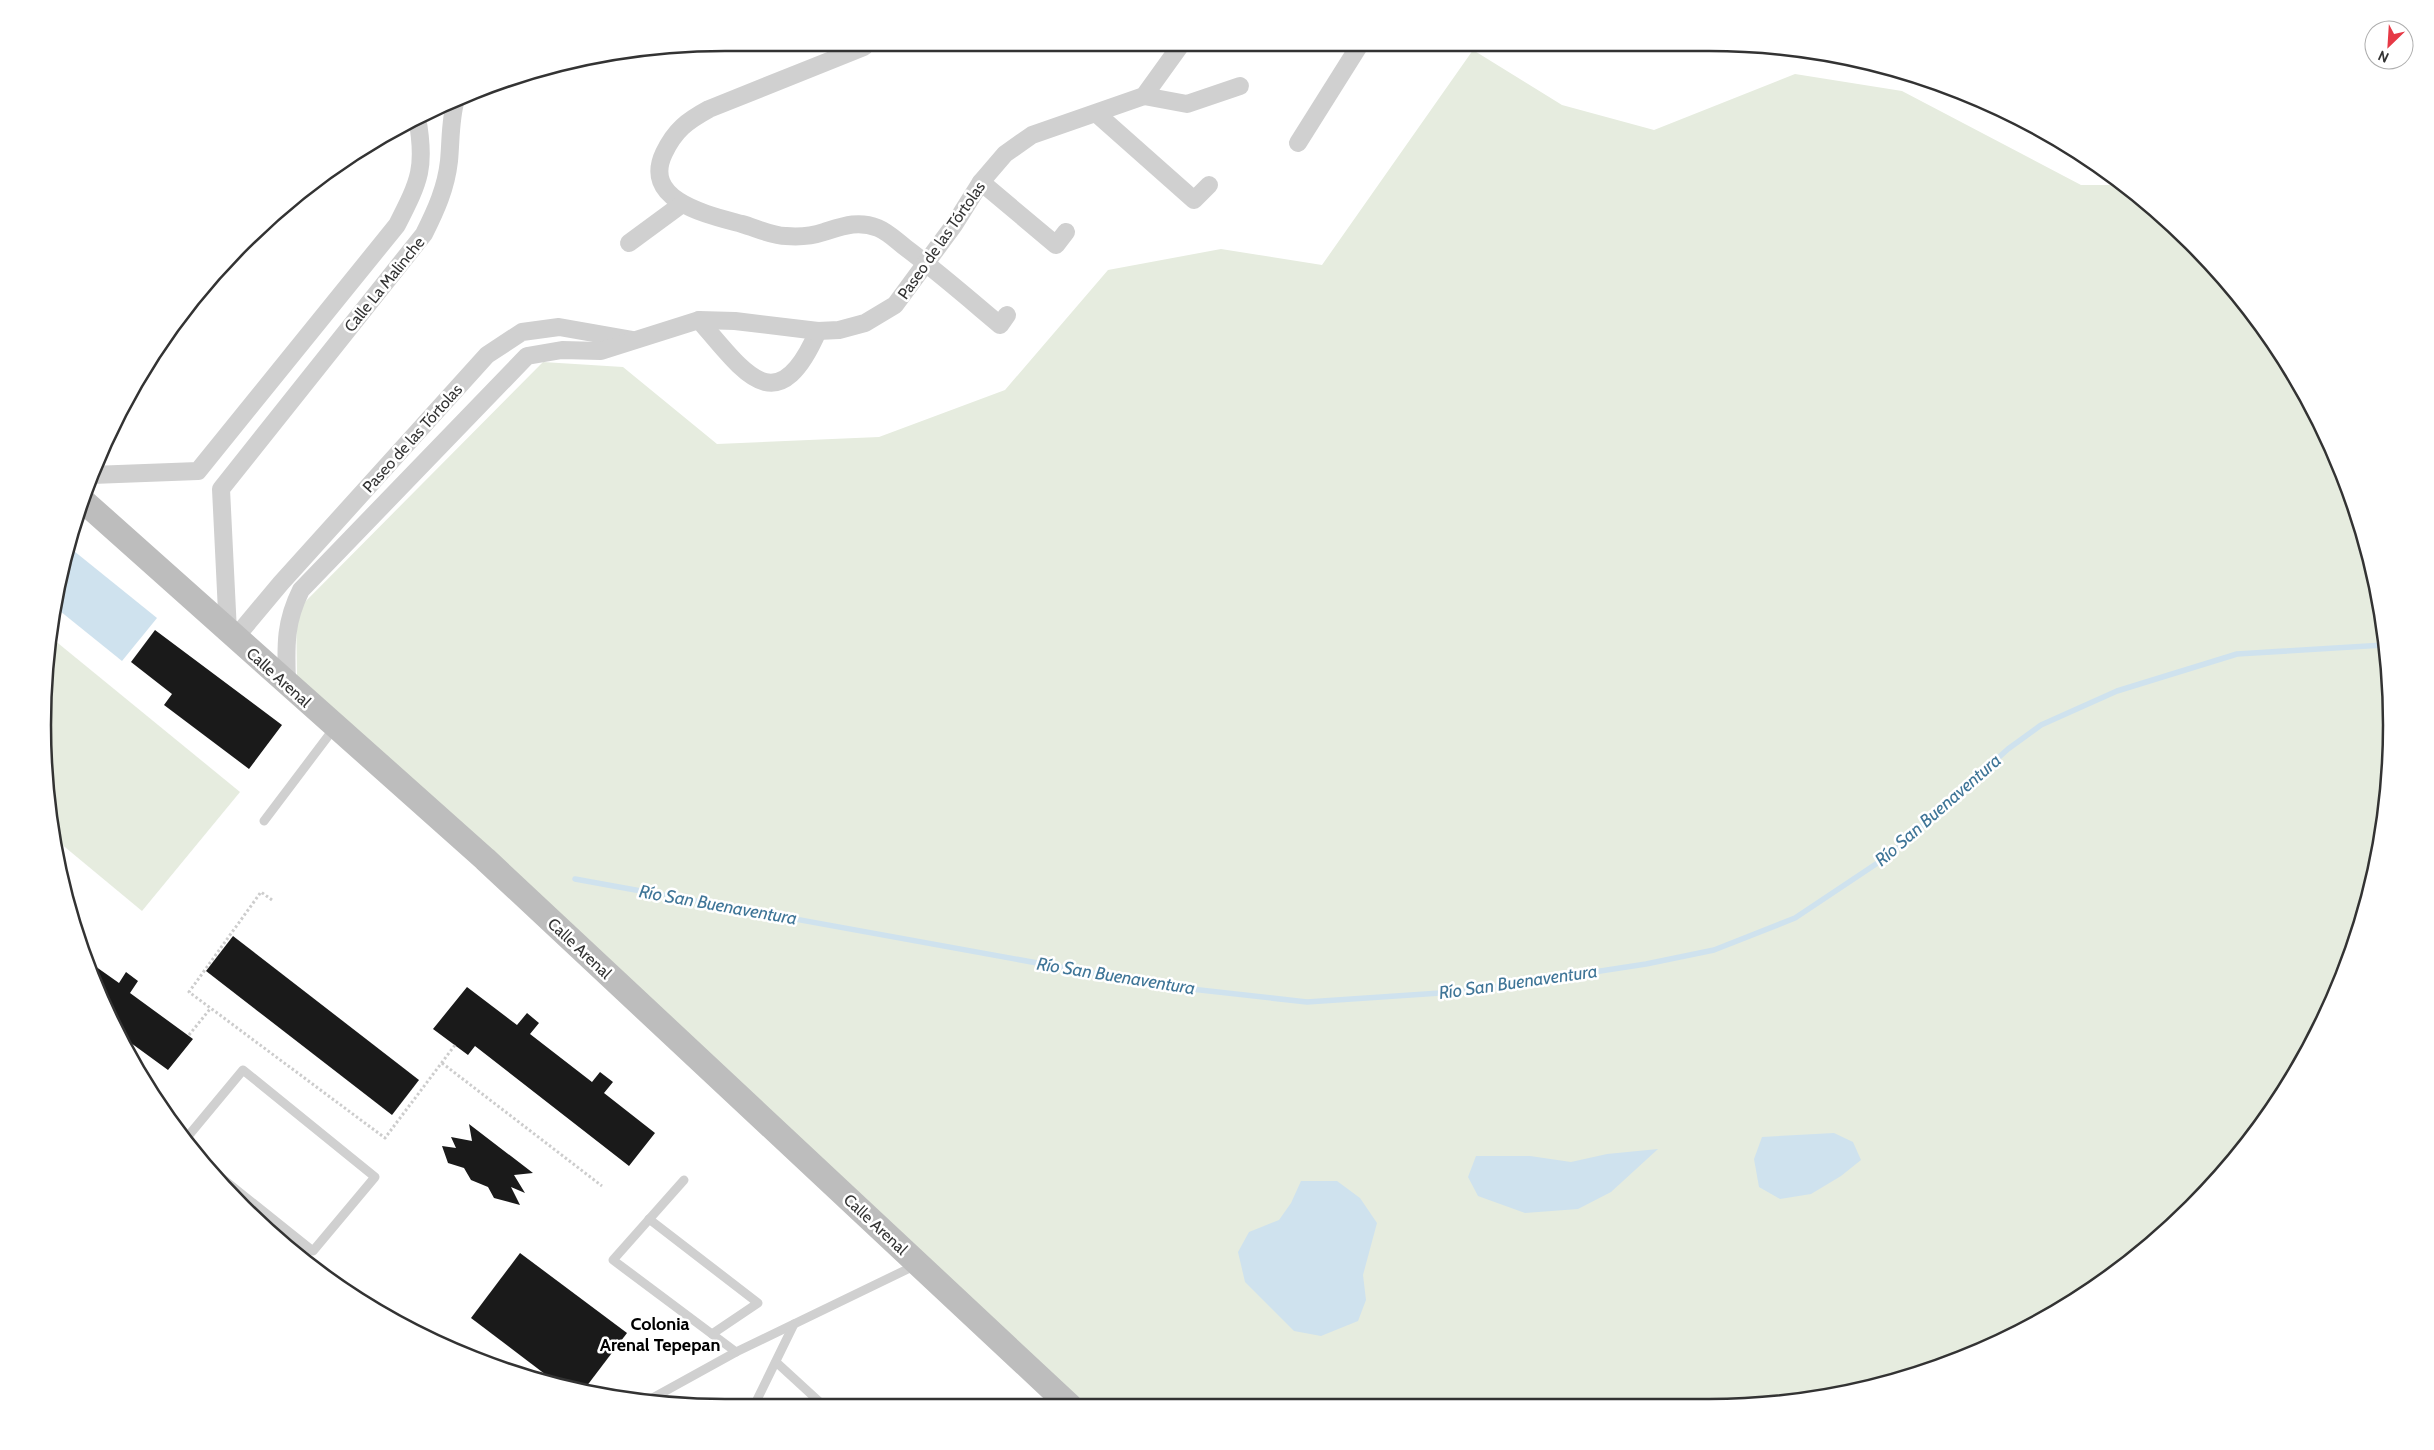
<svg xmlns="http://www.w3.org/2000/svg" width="2434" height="1450" font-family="Cabin,sans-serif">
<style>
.green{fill:#e6ecdf}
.water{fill:#cfe2ee}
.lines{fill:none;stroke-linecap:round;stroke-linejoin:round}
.stream{stroke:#cfe2ee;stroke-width:5.5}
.building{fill:#1a1a1a}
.path{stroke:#cdcdcd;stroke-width:3;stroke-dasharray:2.5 2.5;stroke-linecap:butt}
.lane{stroke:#d0d0d0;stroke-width:9}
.street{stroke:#d0d0d0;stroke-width:18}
.secondary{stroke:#bdbdbd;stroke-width:25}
.labels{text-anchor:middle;stroke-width:5;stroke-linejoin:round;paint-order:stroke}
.street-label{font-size:16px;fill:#333;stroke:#fff}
.water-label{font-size:18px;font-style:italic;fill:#3f7597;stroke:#fff}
.neighbourhood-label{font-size:18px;font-weight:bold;fill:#000;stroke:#fff}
.rim{fill:none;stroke:#333;stroke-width:2.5}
</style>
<rect width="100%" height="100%" fill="#fff"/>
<g class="green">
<polygon points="1473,50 1562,105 1654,130 1795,74 1902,91 2081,185 2122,185 2192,243 2277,346 2340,464 2378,592 2391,725 2378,858 2339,986 2276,1104 2159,1238 2050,1316 1886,1384 1754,1406 1083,1406 454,818 297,677 296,611 543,362 623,367 717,444 879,437 1005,390 1108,270 1221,249 1322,265"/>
<polygon points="48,635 240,792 142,911 54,838 43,725"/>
</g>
<g class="water">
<polygon points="69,547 157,618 122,661 55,607"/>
<polygon points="1834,1133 1853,1142 1861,1160 1841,1176 1811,1194 1780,1199 1759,1187 1754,1159 1762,1137"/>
<polygon points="1658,1149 1611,1192 1578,1209 1525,1213 1478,1196 1468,1177 1476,1156 1530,1156 1571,1162 1607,1154"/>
<polygon points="1301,1181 1337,1181 1360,1198 1377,1223 1363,1275 1366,1300 1358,1321 1321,1336 1294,1331 1245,1282 1238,1252 1249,1232 1279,1220 1291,1203"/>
</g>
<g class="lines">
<polyline class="stream" points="575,879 1164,986 1307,1002 1470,991 1646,964 1714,950 1795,918 1891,854 2008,749 2041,725 2117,691 2237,654 2384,645"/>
</g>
<g class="building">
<polygon points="155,630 282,725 249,769 164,705 172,694 131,662"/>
<polygon points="233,936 419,1080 392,1115 206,971"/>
<polygon points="85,959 119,983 126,972 138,981 130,993 193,1039 168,1070 120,1035"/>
<polygon points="467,987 517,1025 527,1013 539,1023 530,1034 592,1082 600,1072 613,1082 604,1093 655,1133 629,1166 475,1046 468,1055 433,1029"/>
<polygon points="469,1124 533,1173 514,1175 525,1193 511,1187 520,1205 494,1198 488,1187 471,1180 464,1168 448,1163 442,1146 456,1148 451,1137 472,1141"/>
<polygon points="520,1253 627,1333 586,1387 554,1381 471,1318"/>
</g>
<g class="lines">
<g class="path">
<polyline points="272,900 261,892 189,992 385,1138 455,1045"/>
<polyline points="189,1035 210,1009"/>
<polyline points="442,1063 602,1186"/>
</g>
<g class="lane">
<polyline points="264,821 335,727"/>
<polyline points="184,1141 243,1070 375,1177 313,1251 203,1163"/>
<polyline points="684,1180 613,1260 736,1352"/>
<polyline points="649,1219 758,1303 712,1334"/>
<polyline points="776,1362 824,1406"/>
<polyline points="649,1400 736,1352 916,1265"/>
<polyline points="754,1406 794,1324"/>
</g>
<g class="street">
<path d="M864,47L709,109C687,121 675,130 664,153C641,201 709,215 742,224C756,228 772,236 786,236C798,237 812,236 824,232C843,226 858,220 878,228C888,232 897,241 906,248C938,272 969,299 1000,325L1007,315"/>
<polyline points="1144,96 1187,104 1240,86"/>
<polyline points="1097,114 1194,200 1209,185"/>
<polyline points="1298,143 1359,46"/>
<polyline points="981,182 1056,245 1066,232"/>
<polyline points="629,243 682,204"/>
<path d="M699,320C744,372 777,425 818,331"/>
<path d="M92,475L198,471L397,225C420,180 426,167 417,117"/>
<path d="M228,632L221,489L424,234C436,210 446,188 449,161C451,140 450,119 456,99"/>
<polyline points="235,638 281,583 487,355 522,332 559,327 633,340"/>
<path d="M287,684C286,648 284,624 301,590L527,356L562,350L601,351L699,320L735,321L818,331L839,330L865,323L895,305L954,225L981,182L1005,154L1032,135L1144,96L1180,46"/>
</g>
<polyline class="secondary" points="81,499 485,859 1070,1406"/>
</g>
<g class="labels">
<g class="street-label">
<text transform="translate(941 240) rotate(-55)" y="6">Paseo de las Tórtolas</text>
<text transform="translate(384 284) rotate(-51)" y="6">Calle La Malinche</text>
<text transform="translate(412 438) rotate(-48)" y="6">Paseo de las Tórtolas</text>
<text transform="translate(279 677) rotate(42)" y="6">Calle Arenal</text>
<text transform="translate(580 948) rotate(43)" y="6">Calle Arenal</text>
<text transform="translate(876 1224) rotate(43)" y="6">Calle Arenal</text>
</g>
<g class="water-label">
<text transform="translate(1938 810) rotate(-41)" y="6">Río San Buenaventura</text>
<text transform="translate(718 905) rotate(10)" y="6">Río San Buenaventura</text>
<text transform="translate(1116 976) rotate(9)" y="6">Río San Buenaventura</text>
<text transform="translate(1518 982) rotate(-8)" y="6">Río San Buenaventura</text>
</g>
<g class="neighbourhood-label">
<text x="660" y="1330">Colonia<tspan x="660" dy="21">Arenal Tepepan</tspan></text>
</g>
</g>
<path d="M0 0H2434V1450H0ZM725 51H1709A674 674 0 0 1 2383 725V725A674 674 0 0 1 1709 1399H725A674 674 0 0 1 51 725V725A674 674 0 0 1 725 51Z" fill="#fff" fill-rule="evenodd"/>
<path class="rim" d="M725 51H1709A674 674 0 0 1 2383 725V725A674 674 0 0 1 1709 1399H725A674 674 0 0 1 51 725V725A674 674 0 0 1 725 51Z"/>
<g transform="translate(2389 45) rotate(205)"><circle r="24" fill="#ffffff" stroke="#adadad"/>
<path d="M0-4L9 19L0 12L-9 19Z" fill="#e63946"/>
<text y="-8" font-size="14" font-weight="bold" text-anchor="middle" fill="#333333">N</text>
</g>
</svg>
